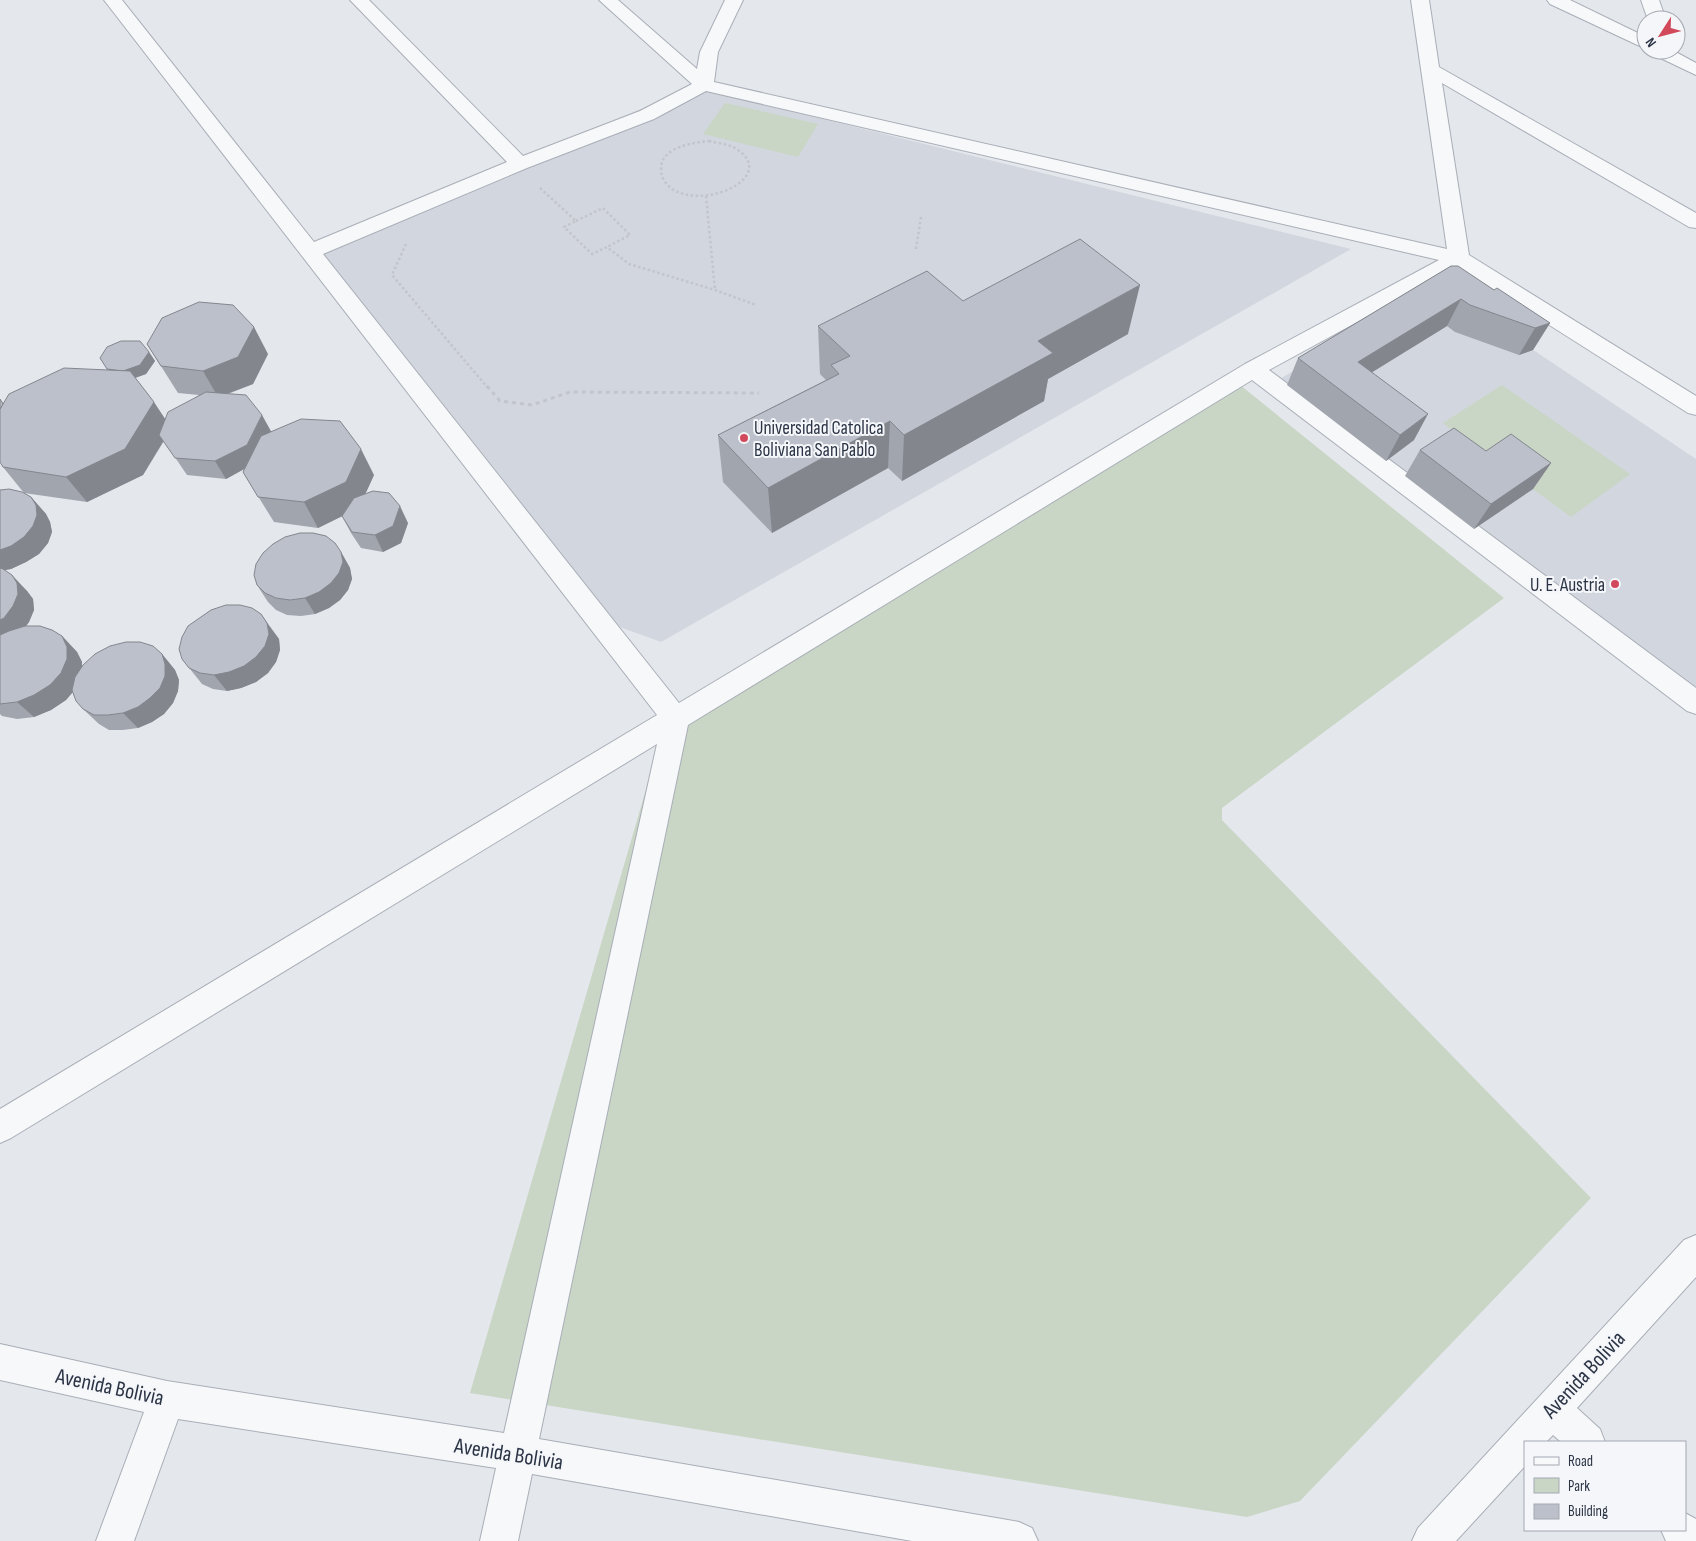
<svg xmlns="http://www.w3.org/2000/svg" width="1696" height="1541" font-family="'Sofia Sans Condensed',sans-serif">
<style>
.built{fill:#d2d6de}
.green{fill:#c9d6c5}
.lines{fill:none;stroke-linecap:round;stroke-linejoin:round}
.minor-casing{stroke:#a9aeb7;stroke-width:2}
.path-far1{stroke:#c2c5cb;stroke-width:2.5;stroke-dasharray:2.5 2.5;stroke-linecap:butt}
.path{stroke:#c2c5cb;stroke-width:3;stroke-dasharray:4 4;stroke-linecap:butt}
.minor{fill:#f7f8fa;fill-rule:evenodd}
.wall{fill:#a1a5ae}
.shaded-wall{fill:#83868d}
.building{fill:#bbc0ca;stroke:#83868d}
.poi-dot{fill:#d1495b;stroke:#f4f6f9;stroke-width:2}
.labels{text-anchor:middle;stroke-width:4;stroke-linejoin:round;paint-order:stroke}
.poi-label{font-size:19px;fill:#2b3445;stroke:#f4f6f9;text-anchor:start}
.near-street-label{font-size:22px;fill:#2b3445;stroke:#f4f6f9}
</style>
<rect width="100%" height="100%" fill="#e4e7ec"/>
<g class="built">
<polygon points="697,88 1351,249 661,642 617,626 319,248 328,238 670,97"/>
<polygon points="1426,290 1444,290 1696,459 1696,708 1280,379"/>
</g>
<g class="green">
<polygon points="725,103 818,124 798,157 703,134"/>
<polygon points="1240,385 1504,598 1222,808 1222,820 1591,1198 1300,1501 1247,1517 470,1393 654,762 679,721"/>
<polygon points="1502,385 1630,474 1571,517 1443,423"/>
</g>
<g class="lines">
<g class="minor-casing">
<g id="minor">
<path d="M104,0H122L314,242L507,162L350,0H369L523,156L640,111L692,84L599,0H618L697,69L700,52L725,0H743L718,52L714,82L1447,249L1411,0H1429L1439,67L1696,213V228L1689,227L1442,83L1469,255L1696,396V415L1688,413L1458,267L1269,370L1696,688V714L1687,711L1252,380L688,725L539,1439L1019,1522L1032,1528L1038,1541H912L532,1474L518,1541H480L496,1468L178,1419L134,1541H96L144,1412L0,1380V1344L167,1381L504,1433L657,744L11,1138L0,1143V1109L657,715ZM706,91L1439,260L1245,364L679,703L323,254L527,168L654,119Z"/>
<polygon points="1547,0 1570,0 1646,37 1646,49 1550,4"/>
<polygon points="1641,0 1659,0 1666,20 1648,20"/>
<polygon points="1649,50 1672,50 1696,63 1696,75 1652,54"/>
<polygon points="1696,1235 1696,1277 1577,1408 1600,1429 1605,1442 1561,1442 1553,1435 1546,1442 1525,1442 1525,1466 1456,1541 1412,1541 1418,1528 1684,1240"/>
<polygon points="1685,1513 1696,1519 1696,1541 1666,1541 1661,1530 1685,1530"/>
</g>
</g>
<g class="path-far1">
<path d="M709,141C717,143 728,144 735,148C780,175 707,211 672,189C666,184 661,178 661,170C660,147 692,143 709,141Z"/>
<polyline points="540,188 576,221 564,227 592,254 607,247 629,264 715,290 756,305"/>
<polyline points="706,196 715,290"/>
<polyline points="576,221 603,208 630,235 607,247"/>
<polyline points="406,244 392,275 488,388"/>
<polyline points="916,249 921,217"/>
</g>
<polyline class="path" points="487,386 500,401 532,405 570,392 759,393"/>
<use href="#minor" class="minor"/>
</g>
<g class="wall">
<polygon points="1451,266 1494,290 1550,323 1533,350 1519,355 1455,332 1447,326 1372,372 1414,440 1386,461 1287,385 1298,358"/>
<polygon points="818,326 1128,334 1048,379 1044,401 902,481 888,468 772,533 723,482 718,435 826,380 820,374"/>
<polygon points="147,344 268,354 253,384 228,394 271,432 374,475 365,494 408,523 401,543 383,552 361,548 351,533 342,516 318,528 274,522 243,472 244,469 226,479 187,475 164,441 143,475 87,502 24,493 3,467 0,399 3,403 108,370 100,358 149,352 155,361 146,374 135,378 165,419 199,395 178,393"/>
<polygon points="1420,450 1486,451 1551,463 1533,489 1474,529 1405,476"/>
<polygon points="0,490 31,497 46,514 50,522 52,532 48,543 39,554 26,562 11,569 4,570 27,591 33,599 34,610 29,622 26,626 62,636 77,652 82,662 82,666 162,654 175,670 179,680 178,691 173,703 164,714 152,722 138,728 123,730 109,730 99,724 83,709 73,692 66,700 51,710 34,717 17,719 2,716 0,714"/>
<polygon points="341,552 350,568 352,579 348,590 340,600 329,608 315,614 301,616 287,615 276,610 268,602 257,585"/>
<polygon points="261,614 279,639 280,650 276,662 268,673 256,682 241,688 227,691 213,689 202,684 182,659"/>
</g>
<g class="shaded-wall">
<polygon points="1140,285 1128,334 1048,379 1044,401 902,481 904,435 1038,341"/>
<polygon points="1461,299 1447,326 1345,389 1358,362"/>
<polygon points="1550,323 1533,350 1519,355 1535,328"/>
<polygon points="254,327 268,354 253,384 218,397 203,371"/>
<polygon points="149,352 155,361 146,374 129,380 123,371"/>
<polygon points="154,402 171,428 143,475 87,502 66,477"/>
<polygon points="1428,414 1414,440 1386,461 1400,435"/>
<polygon points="262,415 272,433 257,462 226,479 215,461"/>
<polygon points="890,421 888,468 772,533 768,488"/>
<polygon points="361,449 374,475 359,508 318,528 304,502"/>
<polygon points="1551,463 1533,489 1474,529 1491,504"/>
<polygon points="31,497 46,514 50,522 52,532 48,543 39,554 26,562 11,569 0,571 0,550"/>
<polygon points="400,506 408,523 401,543 383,552 375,535"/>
<polygon points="341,552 350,568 352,579 348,590 340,600 329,608 315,614 305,598"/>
<polygon points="12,575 27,591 33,599 34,610 29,622 20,634 0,646 0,620"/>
<polygon points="267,623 279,639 280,650 276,662 268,673 256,682 241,688 227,691 214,675"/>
<polygon points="62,636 77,652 82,662 82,675 76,688 66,700 51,710 34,717 17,702"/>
<polygon points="162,654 175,670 179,680 178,691 173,703 164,714 152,722 138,728 123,713"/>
</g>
<g class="building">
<polygon points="1080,239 1140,285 1038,341 1053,353 904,435 890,421 768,488 718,435 839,374 831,365 850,356 818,326 927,271 963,301"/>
<polygon points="1451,266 1458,266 1494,290 1497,288 1550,323 1535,328 1470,305 1461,299 1358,362 1428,414 1400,435 1298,358"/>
<polygon points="199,302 233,305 254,327 238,357 203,371 161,366 147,344 162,318"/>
<polygon points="121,341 140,341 149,352 140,365 123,371 107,369 100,358 107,347"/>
<polygon points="64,368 130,371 154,402 125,449 66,477 3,467 0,462 0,409 9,394"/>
<polygon points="206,392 246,395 262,415 247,445 215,461 175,458 159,435 168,412"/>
<polygon points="0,399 3,404 0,409"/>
<polygon points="301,419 340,421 361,449 346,482 304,502 258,497 243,472 261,436"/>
<polygon points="1454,428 1486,451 1511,434 1551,463 1491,504 1420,450"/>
<polygon points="9,489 22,492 31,497 36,505 37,515 33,526 24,537 11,546 0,550 0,490"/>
<polygon points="373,491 389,493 400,506 393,526 375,535 352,532 342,516 354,498"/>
<polygon points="300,533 313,533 326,536 335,543 341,552 343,562 339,573 331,583 319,592 305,598 290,600 276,598 265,593 257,585 254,575 256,564 263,553 273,544 285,537"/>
<polygon points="0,568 3,569 12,575 17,583 18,594 13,606 4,618 0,620"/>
<polygon points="226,605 240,605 252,608 261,614 267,623 269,634 265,646 256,657 244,666 229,672 214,675 200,673 189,668 182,659 179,649 182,637 188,626 211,610"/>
<polygon points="25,626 40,626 52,630 62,636 67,647 67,659 61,673 50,685 34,695 17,702 0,704 0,635 9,631"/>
<polygon points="126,642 140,642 153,646 162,654 165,664 165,676 160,688 150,698 138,707 123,713 108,715 94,715 83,709 76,701 72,690 75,677 83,665 95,654 110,646"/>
</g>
<g class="poi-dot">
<circle cx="744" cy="438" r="5"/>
<circle cx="1615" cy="584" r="5"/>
</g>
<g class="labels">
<g class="poi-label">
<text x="754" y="434">Universidad Catolica<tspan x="754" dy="22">Boliviana San Pablo</tspan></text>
<text x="1605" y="591" text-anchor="end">U. E. Austria</text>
</g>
<g class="near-street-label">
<text transform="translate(1583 1374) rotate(-47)" y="8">Avenida Bolivia</text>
<text transform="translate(110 1386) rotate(12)" y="8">Avenida Bolivia</text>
<text transform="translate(509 1453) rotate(9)" y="8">Avenida Bolivia</text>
</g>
</g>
<rect x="1524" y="1441" width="162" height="90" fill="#f4f6f9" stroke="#a4a8b1"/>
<rect x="1534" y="1457" width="25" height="8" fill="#f7f8fa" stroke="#a4a8b1"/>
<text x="1568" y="1466" font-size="15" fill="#2b3445">Road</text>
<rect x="1534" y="1478" width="25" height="15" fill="#c9d6c5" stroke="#a4a8b1"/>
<text x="1568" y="1491" font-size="15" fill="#2b3445">Park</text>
<rect x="1534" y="1504" width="25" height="15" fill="#bbc0ca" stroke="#a4a8b1"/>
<text x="1568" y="1516" font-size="15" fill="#2b3445">Building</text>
<g transform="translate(1661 35) rotate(234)"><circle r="24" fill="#f4f6f9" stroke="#a4a8b1"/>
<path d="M0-4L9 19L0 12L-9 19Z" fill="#d1495b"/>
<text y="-8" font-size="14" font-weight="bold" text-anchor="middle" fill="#2b3445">N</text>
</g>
</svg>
